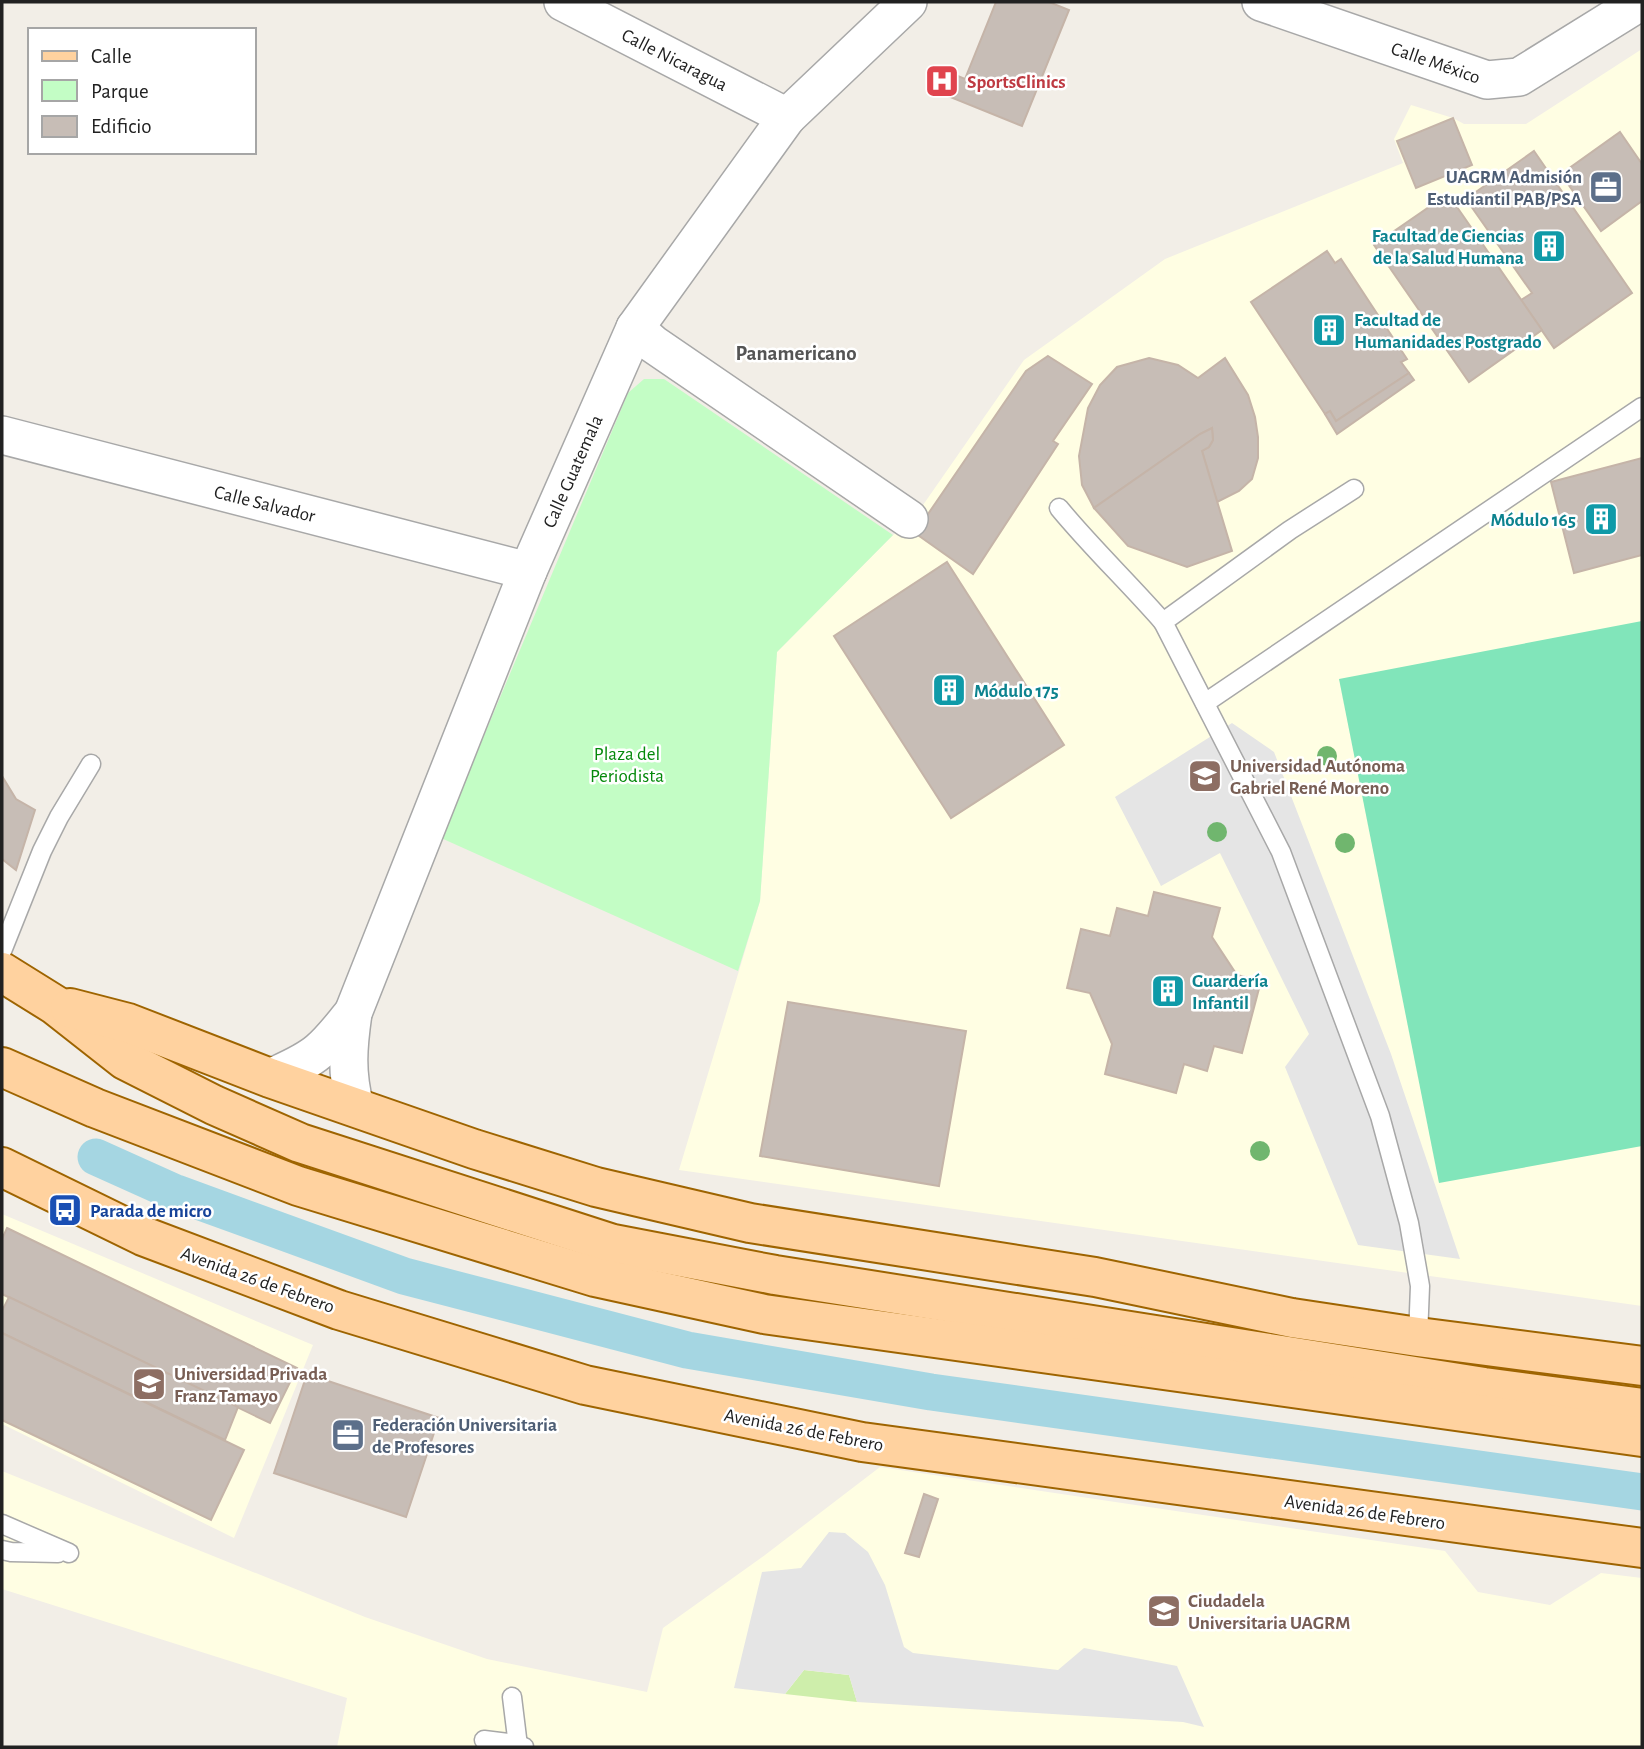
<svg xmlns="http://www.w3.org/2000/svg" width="1644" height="1749" font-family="'Alegreya Sans',sans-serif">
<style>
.education{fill:#fffee3}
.grass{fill:#ceeeab}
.park{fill:#c3fdc5}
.pitch{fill:#81e5ba}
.parking{fill:#e5e5e5}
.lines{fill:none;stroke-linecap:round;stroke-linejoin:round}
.canal{stroke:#a5d6e2;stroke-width:37}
.building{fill:#c7bdb6;stroke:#c5b4a8;stroke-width:2}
.service-casing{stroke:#a8a8a8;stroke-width:21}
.minor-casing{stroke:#a8a8a8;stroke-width:40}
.primary-casing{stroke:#9e6400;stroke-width:42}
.service{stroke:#fff;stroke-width:18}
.minor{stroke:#fff;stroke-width:37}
.primary{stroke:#ffd29f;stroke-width:38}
.tree{fill:#70b66e}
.labels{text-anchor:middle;stroke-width:5;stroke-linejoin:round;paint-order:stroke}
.street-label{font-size:19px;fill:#212121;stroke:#fff}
.health-label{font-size:19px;font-weight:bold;fill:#be3a42;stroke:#fff;text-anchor:start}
.service-label{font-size:19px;font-weight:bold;fill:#4e5e75;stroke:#fff;text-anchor:end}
.culture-label{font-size:19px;font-weight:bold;fill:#0d838f;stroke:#fff;text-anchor:start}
.park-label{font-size:19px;fill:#05890b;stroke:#fff}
.education-label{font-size:19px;font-weight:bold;fill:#785e54;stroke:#fff;text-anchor:start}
.transit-label{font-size:19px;font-weight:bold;fill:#164399;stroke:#fff;text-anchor:start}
.neighbourhood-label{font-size:21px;font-weight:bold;fill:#545454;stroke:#fff}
</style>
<rect width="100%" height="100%" fill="#f2eee7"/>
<g class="education">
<polygon points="1642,49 1642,1306 679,1170 760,901 777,652 923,505 1024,360 1165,259 1403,163 1394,139 1411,105 1453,118 1464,124 1526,124"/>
<polygon points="2,1214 313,1345 234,1538 2,1424"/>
<polygon points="880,1467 1445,1551 1478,1592 1550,1605 1601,1573 1642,1578 1642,1747 337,1747 347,1698 2,1589 2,1471 365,1617 487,1659 647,1692 663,1628 765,1555"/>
</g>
<polygon class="grass" points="804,1670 849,1675 857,1702 785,1694"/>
<polygon class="park" points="644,379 664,379 893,535 777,652 760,901 738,971 441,838 628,393"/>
<polygon class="pitch" points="1642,621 1642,1146 1439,1183 1339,679"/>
<g class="parking">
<polygon points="1232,723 1274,752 1391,1054 1460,1259 1358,1245 1285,1067 1309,1034 1220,853 1161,886 1115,797"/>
<polygon points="829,1532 845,1533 868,1552 885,1585 904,1647 913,1653 1058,1670 1084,1648 1177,1666 1204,1727 1183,1722 857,1702 849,1675 804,1670 785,1694 734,1688 762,1572 801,1568"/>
</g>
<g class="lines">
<polyline class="canal" points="96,1157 176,1193 404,1276 687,1350 931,1392 1642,1492"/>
</g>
<g class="building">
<polygon points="996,2 1049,2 1069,10 1022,126 928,88 936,67 965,79"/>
<polygon points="1453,118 1472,165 1416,188 1397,141"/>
<polygon points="1620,132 1642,164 1642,201 1601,231 1561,174"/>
<polygon points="1534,151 1632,293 1554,348 1521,300 1532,293 1466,199"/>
<polygon points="1448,194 1542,330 1469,382 1374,245"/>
<polygon points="1327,251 1335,263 1341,259 1407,359 1401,362 1409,373 1336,421 1330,411 1325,414 1251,302"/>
<polygon points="1048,356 1092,384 1053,441 1058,444 973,574 915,533 1026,371"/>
<polygon points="1149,358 1178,365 1198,378 1225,358 1248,395 1255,417 1258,437 1258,458 1252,479 1239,491 1217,502 1202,451 1209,447 1213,440 1212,428 1200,434 1094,508 1082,485 1079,456 1088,408 1100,385 1117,367"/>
<polygon points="1409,373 1414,380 1337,434 1325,414 1330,411 1336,421"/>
<polygon points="1212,428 1213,440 1209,447 1202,451 1232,551 1187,567 1128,546 1094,508 1200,434"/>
<polygon points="1642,458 1642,555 1574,573 1551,482"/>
<polygon points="947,562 1064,745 951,818 834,636"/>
<polygon points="2,776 16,799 35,810 16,870 2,859"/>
<polygon points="1154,892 1220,908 1212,937 1237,975 1261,981 1242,1053 1214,1046 1207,1071 1184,1064 1176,1093 1105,1074 1112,1044 1090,993 1067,988 1081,929 1110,936 1117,908 1148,916"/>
<polygon points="788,1002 966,1031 939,1186 760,1156"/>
<polygon points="7,1228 297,1368 270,1423 2,1294 2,1239"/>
<polygon points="9,1297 238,1407 225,1440 2,1333 2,1311"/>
<polygon points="2,1333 244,1450 211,1520 2,1420"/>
<polygon points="307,1374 439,1418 406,1517 274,1473"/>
<polygon points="924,1494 938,1499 919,1557 905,1553"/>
</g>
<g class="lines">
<g class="service-casing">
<g id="service">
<polyline points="1354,489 1290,530 1163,622 1281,852 1380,1116 1409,1223 1420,1286 1418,1337"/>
<path d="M1059,508C1092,548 1129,583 1163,622"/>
<polyline points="1205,703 1642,407"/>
<polyline points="2,951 42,851 59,817 91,764"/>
<polyline points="2,1524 69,1553"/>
<polyline points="2,1550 11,1552 58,1553"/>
<polyline points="512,1697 518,1746"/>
<polyline points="484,1740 508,1743 524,1747"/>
</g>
</g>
<g class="minor-casing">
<g id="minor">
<polyline points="563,2 787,117"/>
<polyline points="1261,2 1487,80 1519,77 1640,2"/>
<polyline points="635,328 653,344 909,519"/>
<polyline points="2,435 528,571"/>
<path d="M270,1078C287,1070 305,1063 319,1051C332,1040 342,1026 353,1013"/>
<path d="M355,1107C346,1072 348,1048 353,1013L528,571L635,328L787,117L908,2"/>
</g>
</g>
<g class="primary-casing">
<g id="primary">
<polyline points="2,972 55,1005 125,1060 214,1105 300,1143 613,1244 775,1275 1484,1387 1642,1408"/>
<polyline points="70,1008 128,1023 270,1078 474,1149 596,1187 750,1223 1095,1277 1292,1318 1418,1337 1642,1366"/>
<polyline points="2,1067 95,1108 298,1186 595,1277 764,1314 1642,1437"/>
<polyline points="2,1167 143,1236 339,1310 585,1385 862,1442 1642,1548"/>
</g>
</g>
<use href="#service" class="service"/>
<use href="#minor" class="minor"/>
<use href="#primary" class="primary"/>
</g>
<g class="tree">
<circle cx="1327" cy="756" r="10"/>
<circle cx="1217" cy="832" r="10"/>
<circle cx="1345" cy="843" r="10"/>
<circle cx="1260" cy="1151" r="10"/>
</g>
<defs>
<g id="hospital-square" transform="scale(1.75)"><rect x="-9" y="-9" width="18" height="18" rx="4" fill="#e0444e" stroke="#fff"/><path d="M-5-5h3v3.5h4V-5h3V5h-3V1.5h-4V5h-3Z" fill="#fff"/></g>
<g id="office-square" transform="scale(1.75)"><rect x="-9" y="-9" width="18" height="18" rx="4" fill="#5c6f8a" stroke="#fff"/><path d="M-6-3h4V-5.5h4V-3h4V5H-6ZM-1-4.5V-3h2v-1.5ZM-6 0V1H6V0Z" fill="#fff"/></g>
<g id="building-square" transform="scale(1.75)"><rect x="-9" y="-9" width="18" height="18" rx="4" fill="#0f9aa8" stroke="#fff"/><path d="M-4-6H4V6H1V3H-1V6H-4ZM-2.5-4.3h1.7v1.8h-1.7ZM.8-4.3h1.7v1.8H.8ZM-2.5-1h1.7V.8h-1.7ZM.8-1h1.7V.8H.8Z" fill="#fff"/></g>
<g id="university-square" transform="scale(1.75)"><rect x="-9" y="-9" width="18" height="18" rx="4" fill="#8d6e63" stroke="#fff"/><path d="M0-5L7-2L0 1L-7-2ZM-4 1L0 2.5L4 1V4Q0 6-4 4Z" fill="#fff"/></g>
<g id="bus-square" transform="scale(1.75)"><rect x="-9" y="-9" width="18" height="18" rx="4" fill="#1a4fb4" stroke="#fff"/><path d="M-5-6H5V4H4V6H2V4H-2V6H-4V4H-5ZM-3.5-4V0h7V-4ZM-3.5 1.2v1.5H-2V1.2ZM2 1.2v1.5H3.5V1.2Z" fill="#fff"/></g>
</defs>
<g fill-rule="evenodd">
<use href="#hospital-square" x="942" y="81"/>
<use href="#office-square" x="1606" y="187"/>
<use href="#building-square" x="1549" y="246"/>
<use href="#building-square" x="1329" y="330"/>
<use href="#building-square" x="1601" y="519"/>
<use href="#building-square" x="949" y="690"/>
<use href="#university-square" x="1205" y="776"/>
<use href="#building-square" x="1168" y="991"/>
<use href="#bus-square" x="65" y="1210"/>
<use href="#university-square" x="149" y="1384"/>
<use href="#office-square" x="348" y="1435"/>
<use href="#university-square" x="1164" y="1611"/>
</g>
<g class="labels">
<g class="street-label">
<text transform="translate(675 59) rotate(27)" y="7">Calle Nicaragua</text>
<text transform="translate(1436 62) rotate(19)" y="7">Calle México</text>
<text transform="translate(572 471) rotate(-66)" y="7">Calle Guatemala</text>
<text transform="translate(265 503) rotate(14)" y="7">Calle Salvador</text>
<text transform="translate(258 1279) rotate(20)" y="7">Avenida 26 de Febrero</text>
<text transform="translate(804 1429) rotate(11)" y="7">Avenida 26 de Febrero</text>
<text transform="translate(1365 1511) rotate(8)" y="7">Avenida 26 de Febrero</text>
</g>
<g class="health-label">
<text x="967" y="88">SportsClinics</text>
</g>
<g class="service-label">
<text x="1582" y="183">UAGRM Admisión<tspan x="1582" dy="22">Estudiantil PAB/PSA</tspan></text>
<text x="372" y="1431" text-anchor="start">Federación Universitaria<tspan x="372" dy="22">de Profesores</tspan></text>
</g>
<g class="culture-label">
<text x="1524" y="242" text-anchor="end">Facultad de Ciencias<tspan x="1524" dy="22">de la Salud Humana</tspan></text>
<text x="1354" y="326">Facultad de<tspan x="1354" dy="22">Humanidades Postgrado</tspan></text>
<text x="1576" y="526" text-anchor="end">Módulo 165</text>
<text x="974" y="697">Módulo 175</text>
<text x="1192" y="987">Guardería<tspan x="1192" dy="22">Infantil</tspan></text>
</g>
<g class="park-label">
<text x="627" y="760">Plaza del<tspan x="627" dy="22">Periodista</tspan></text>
</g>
<g class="education-label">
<text x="1230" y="772">Universidad Autónoma<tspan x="1230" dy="22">Gabriel René Moreno</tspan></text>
<text x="174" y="1380">Universidad Privada<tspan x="174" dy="22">Franz Tamayo</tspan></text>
<text x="1188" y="1607">Ciudadela<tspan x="1188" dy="22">Universitaria UAGRM</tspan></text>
</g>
<g class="transit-label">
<text x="90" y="1217">Parada de micro</text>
</g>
<g class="neighbourhood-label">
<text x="796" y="360">Panamericano</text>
</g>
</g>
<rect width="1644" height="1749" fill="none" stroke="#212121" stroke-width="7"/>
<rect x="28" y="28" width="228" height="126" fill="#ffffff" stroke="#a6a6a6" stroke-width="2"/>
<rect x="42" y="51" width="35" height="10" fill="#ffd29f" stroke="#a6a6a6" stroke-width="2"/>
<text x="91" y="63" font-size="21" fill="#212121">Calle</text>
<rect x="42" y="80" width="35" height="21" fill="#c3fdc5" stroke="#a6a6a6" stroke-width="2"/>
<text x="91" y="98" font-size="21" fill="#212121">Parque</text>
<rect x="42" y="116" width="35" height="21" fill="#c7bdb6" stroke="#a6a6a6" stroke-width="2"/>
<text x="91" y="133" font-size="21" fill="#212121">Edificio</text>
</svg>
